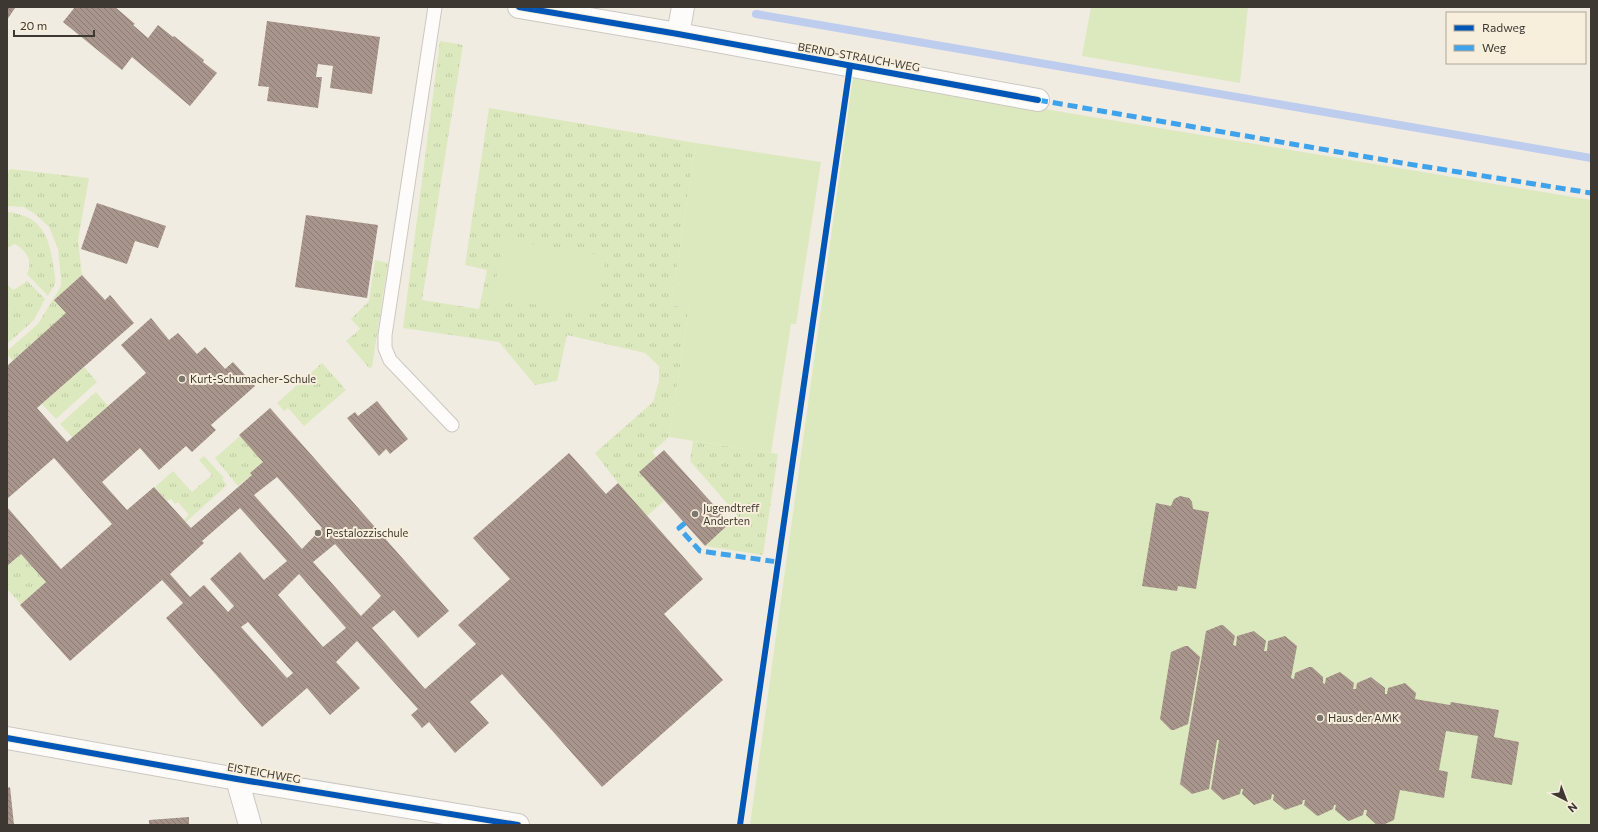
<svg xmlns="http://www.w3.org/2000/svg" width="1598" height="832" font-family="Commissioner,sans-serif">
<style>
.grass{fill:url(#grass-tufts)}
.pitch{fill:#dce9be}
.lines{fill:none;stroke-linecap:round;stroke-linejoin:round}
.stream{stroke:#becded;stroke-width:8}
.building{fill:url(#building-back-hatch);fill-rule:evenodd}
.lane-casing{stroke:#ccc8c1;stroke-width:15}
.street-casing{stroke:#ccc8c1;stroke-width:24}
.lane{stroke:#fdfcfb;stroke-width:13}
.street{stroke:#fdfcfb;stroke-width:22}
.quiet{stroke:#3fa3eb;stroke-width:5;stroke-dasharray:10 5;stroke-linecap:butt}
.cycleway-casing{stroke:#f7eedc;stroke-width:8}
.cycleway{stroke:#0057b8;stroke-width:6}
.poi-dot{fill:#7c7870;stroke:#f7eedc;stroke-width:1.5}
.labels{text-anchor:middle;stroke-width:4;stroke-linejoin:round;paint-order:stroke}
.street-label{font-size:11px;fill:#3d3932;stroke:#f7eedc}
.poi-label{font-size:11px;fill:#3d3932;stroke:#f7eedc;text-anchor:start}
</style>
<defs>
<pattern id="grass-tufts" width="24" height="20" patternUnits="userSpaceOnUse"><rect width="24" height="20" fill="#dce9be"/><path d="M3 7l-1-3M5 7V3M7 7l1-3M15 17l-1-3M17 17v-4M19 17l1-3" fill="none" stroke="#bec9a4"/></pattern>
<pattern id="building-back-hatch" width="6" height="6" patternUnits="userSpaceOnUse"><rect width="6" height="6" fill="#a8958c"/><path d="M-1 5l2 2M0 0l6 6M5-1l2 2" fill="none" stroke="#8a7b73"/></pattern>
</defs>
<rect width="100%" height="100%" fill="#f1ece2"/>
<g class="grass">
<polygon points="440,41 463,45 422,300 479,309 487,270 465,265 489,108 696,143 671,305 689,308 669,437 652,452 656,457 639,472 664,501 647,516 618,483 595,453 653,402 659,381 659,366 645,353 567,335 557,381 535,385 499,342 403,328"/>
<polygon points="10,169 89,178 78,240 82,275 55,300 66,313 13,361 7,354 7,351 38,324 61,286 61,278 58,249 49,227 35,214 24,207 7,206 7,174"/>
<path d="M8,212C40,216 49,234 53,264C54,270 56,278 55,283C54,287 50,292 48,296L27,274C33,261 27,251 15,244L7,248Z"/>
<polygon points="375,260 388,263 372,367 369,368 346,341 360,329 351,319 369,301"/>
<polygon points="27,281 45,299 34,320 7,344 7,284 13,290 20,286"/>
<polygon points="322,363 346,390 304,426 288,408 284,411 277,403"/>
<polygon points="84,367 97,382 56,419 42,404"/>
<polygon points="96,392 108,406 73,438 60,424"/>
<polygon points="240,436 263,462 251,473 252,475 238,486 215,458"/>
<polygon points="693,441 778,454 763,555 705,546 738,516 690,461"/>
<polygon points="204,456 224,478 222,479 227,485 186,522 184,520 189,515 178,502 175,504 171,499 167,501 155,487 173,471 192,492 212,475 199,460"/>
<polygon points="21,554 46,582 21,604 7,589 7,566"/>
</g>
<g class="pitch">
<polygon points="1091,7 1248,7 1240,83 1082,56"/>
<polygon points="853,77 1591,200 1591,825 750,825"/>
<polygon points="696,143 821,162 796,324 791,324 771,453 669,437 689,308 671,305"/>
<polygon points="503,239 606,256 596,314 493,298"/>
</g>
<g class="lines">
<polyline class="stream" points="756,14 1591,158"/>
</g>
<g class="building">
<polygon points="7,7 15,8 7,20"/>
<polygon points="75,7 115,7 135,24 133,25 148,38 158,25 173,37 174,36 204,60 203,62 217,73 190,106 132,57 122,70 63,22"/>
<polygon points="267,21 380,37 372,94 330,88 333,66 318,64 316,77 322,77 318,108 267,101 269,87 258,86"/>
<polygon points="97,203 166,226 158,248 135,241 127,264 81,249"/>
<polygon points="306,215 378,225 367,298 295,287"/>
<path d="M82,275L105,300L110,295L134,323L37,408L67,442L146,373L121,345L151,318L169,340L178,333L197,354L205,347L225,369L233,362L255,386L211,425L216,430L192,452L186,446L159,470L140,448L102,482L127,510L154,487L191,528L252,475L250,473L263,462L239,435L270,408L449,611L418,638L394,610L372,628L425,689L476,644L458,625L510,579L473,538L569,453L606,494L618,483L703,579L664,614L723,680L602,787L502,674L470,702L489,723L455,753L429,722L422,728L419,724L411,715L418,709L357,641L336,662L360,688L330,715L307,688L262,727L166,618L183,603L162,580L70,661L20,605L46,582L21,554L7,566V507L61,569L112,524L54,458L7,499V366L66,313L54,300ZM277,477L322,528L302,549L254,495ZM240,508L287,561L264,580L240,552L210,579L234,606L228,612L204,585L190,597L170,574L204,543L202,541ZM335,544L381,596L361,616L313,562ZM299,574L346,628L323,647L278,595ZM248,622L293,673L287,678L241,627Z"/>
<polygon points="377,401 408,439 390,454 386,449 379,456 347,418 355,412 358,416"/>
<polygon points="664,450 730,523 705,546 639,472"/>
<polygon points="1180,496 1189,498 1192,502 1193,509 1209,512 1196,589 1178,586 1177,591 1142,586 1156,503 1171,506 1174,499"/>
<polygon points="1221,625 1223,625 1235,636 1233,645 1236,646 1237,636 1254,631 1266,641 1264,651 1267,651 1268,641 1285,636 1297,646 1291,678 1294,679 1295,673 1309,667 1312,667 1323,677 1323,683 1325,684 1326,678 1340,672 1354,683 1353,689 1356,689 1357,683 1371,677 1385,688 1385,694 1387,694 1388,688 1405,683 1416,693 1415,699 1450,705 1451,702 1499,710 1494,737 1519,742 1512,785 1471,778 1478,736 1446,731 1439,770 1448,772 1444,798 1400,790 1394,820 1383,825 1377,825 1366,815 1367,810 1364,810 1363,815 1349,821 1347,820 1335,810 1336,805 1334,805 1333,809 1318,816 1316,815 1304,805 1305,800 1303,800 1302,804 1285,810 1273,800 1274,795 1272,794 1271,799 1254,805 1242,794 1243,789 1241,789 1240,794 1223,800 1211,789 1219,740 1217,740 1209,789 1192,794 1180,784 1206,631"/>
<polygon points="1185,646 1188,646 1200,657 1188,724 1174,730 1171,730 1160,719 1171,652"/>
<polygon points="10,787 14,825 7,825 7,788"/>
<polygon points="189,817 189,825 149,825 149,820"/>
</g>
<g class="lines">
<g class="lane-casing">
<polyline id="lane" points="435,7 385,335 385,348 390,360 452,425"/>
</g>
<g class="street-casing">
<g id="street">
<polyline points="519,7 678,34 1038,100"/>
<polyline points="678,34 683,7"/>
<polyline points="7,738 237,779 518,825"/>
<polyline points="237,779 250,825"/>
</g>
</g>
<use href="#lane" class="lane"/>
<use href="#street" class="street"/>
<g class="quiet">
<polyline points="1038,100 1402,163 1591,193"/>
<polyline points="685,523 679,528 700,551 778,562"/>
</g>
<g class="cycleway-casing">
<g id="cycleway">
<polyline points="519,7 678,34 1038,100"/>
<polyline points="7,738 237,779 518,825"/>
<polyline points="740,825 850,66"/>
</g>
</g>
<use href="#cycleway" class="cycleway"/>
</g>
<g class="poi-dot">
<circle cx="182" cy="379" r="4"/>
<circle cx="695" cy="514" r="4"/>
<circle cx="318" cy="533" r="4"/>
<circle cx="1320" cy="718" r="4"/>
</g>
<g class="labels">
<g class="street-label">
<text transform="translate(859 57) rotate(10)" y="4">BERND-STRAUCH-WEG</text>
<text transform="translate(264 773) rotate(10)" y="4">EISTEICHWEG</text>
</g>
<g class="poi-label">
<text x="190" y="383">Kurt-Schumacher-Schule</text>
<text x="703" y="512">Jugendtreff<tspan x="703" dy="13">Anderten</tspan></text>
<text x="326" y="537">Pestalozzischule</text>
<text x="1328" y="722">Haus der AMK</text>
</g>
</g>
<rect width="1598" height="832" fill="none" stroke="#3d3932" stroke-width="16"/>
<rect x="1446" y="12" width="140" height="52" fill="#f7eedc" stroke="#ada698"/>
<rect x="1454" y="25" width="20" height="6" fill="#0057b8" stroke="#ada698"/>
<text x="1482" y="32" font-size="12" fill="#3d3932">Radweg</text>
<rect x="1454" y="45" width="20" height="6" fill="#3fa3eb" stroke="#ada698"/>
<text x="1482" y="52" font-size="12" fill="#3d3932">Weg</text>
<g transform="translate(1566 800) rotate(138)" stroke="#f7eedc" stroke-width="3" paint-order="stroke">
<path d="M0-3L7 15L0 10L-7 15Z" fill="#3d3932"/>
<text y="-6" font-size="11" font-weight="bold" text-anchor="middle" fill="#3d3932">N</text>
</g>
<path d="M14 30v6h80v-6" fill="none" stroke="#3d3932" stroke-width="2"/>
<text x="20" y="30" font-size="12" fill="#3d3932" stroke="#f7eedc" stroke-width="3" paint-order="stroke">20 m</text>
</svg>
